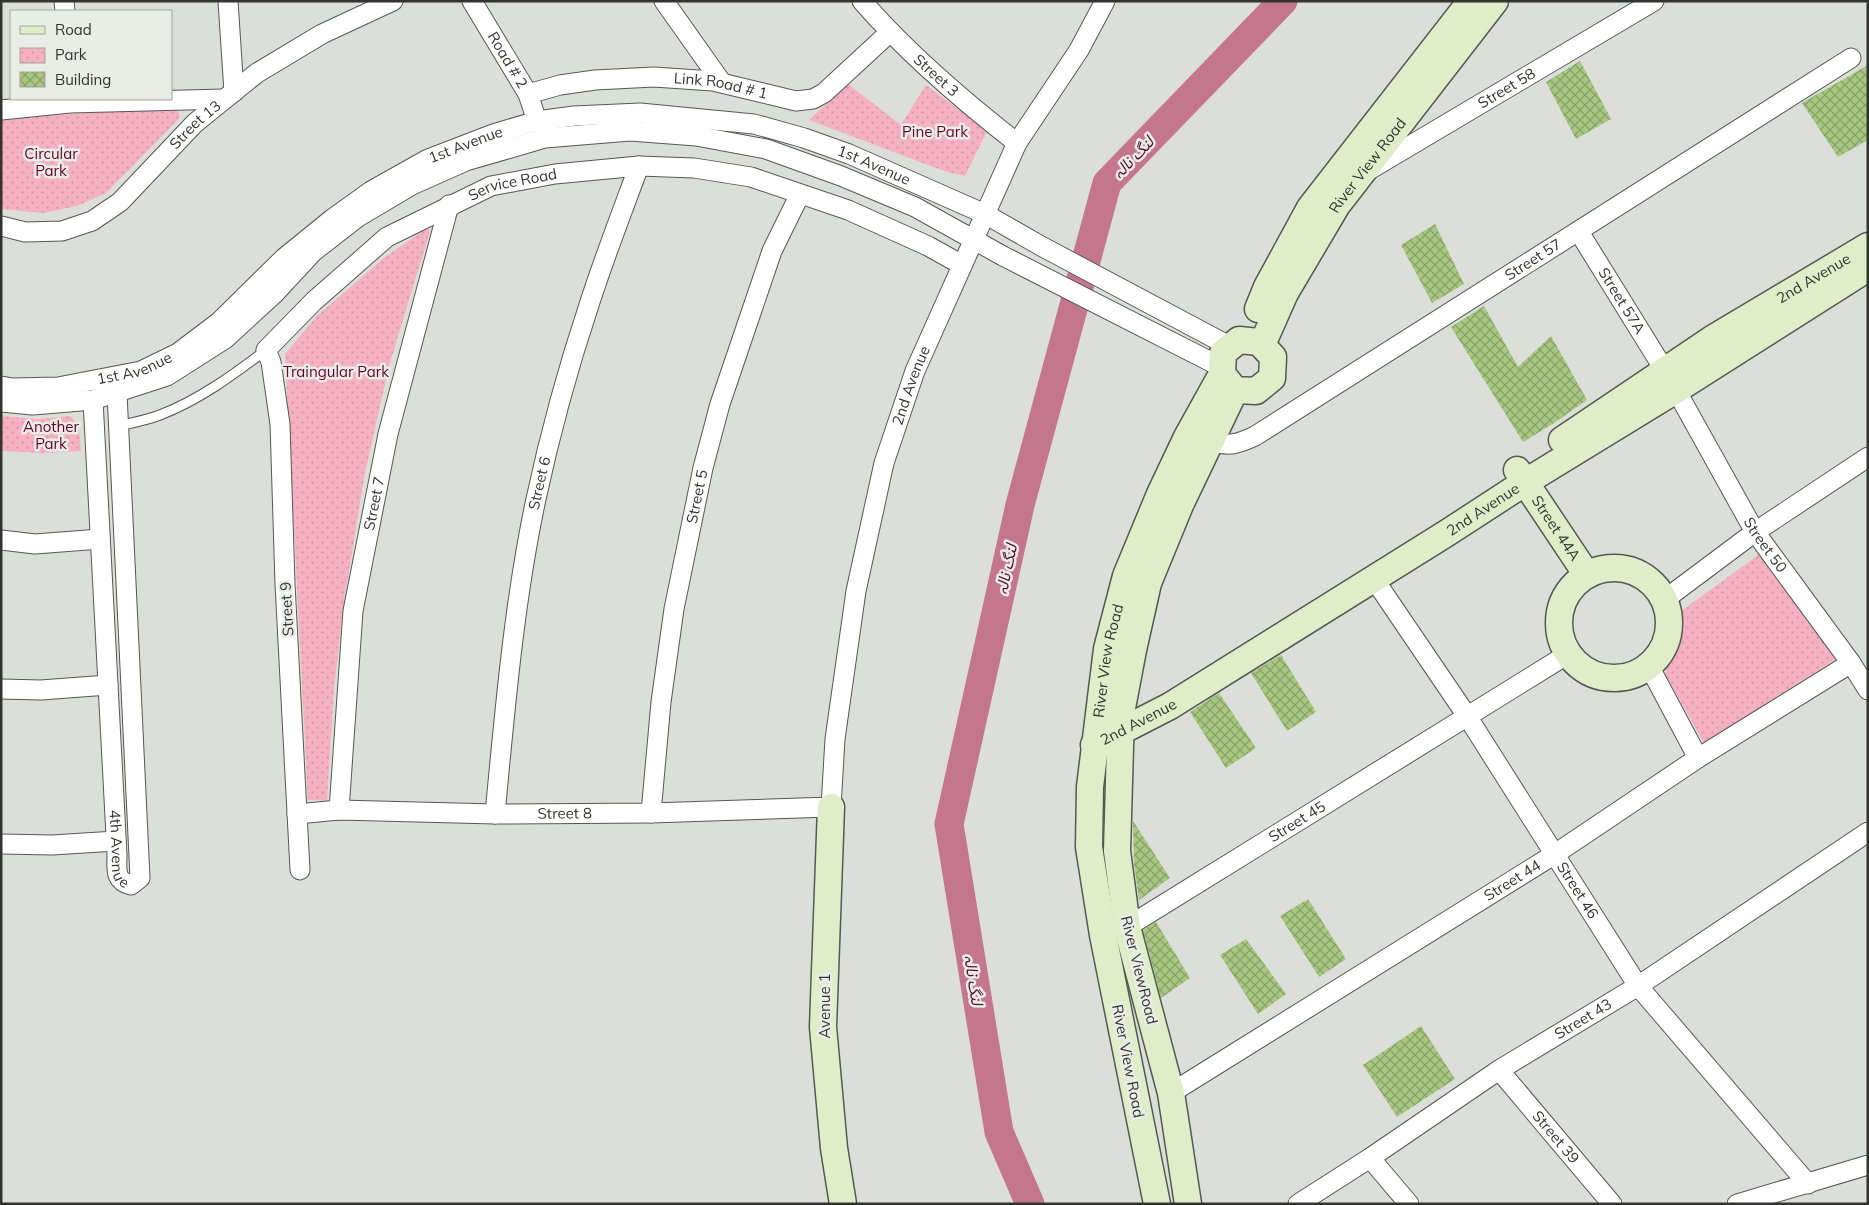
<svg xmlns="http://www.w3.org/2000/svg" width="1869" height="1205" font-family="Mulish,'Noto Sans Arabic',sans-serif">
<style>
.park{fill:url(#park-dots)}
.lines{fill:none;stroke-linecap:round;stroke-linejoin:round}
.river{stroke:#c4768d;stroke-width:29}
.building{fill:url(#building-cross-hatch)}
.lane-casing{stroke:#565853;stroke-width:11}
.street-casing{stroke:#565853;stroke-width:21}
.secondary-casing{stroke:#565853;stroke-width:29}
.lane{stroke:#fff;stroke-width:9}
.street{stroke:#fff;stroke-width:19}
.secondary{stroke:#dfedc9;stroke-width:26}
.labels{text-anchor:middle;stroke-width:5;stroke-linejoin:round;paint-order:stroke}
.street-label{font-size:15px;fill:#333431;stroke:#eaede6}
.park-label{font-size:15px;fill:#650230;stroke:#eaede6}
.water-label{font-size:16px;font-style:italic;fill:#560f2b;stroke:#eaede6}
</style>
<defs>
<pattern id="park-dots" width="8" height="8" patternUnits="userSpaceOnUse" patternTransform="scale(1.25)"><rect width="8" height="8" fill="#f5b0c2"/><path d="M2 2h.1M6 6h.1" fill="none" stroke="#d298a7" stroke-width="1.8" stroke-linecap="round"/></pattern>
<pattern id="building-cross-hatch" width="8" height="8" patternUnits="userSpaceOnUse" patternTransform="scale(1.25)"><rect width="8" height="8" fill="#a8c780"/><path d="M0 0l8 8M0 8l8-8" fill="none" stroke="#89a269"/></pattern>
</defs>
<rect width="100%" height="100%" fill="#dcdfd9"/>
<g class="park">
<polygon points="848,84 901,125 926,85 987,131 965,176 944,171 809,120"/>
<polygon points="172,108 178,111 180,116 177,121 106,193 77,206 43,213 1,209 1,118"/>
<polygon points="427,228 430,231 389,366 364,478 343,608 334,689 327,801 308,800 285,354 317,316 385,257"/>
<path d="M1,416L39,419L70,416C81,425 80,438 81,451L43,453L1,451Z"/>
<polygon points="1761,553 1836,659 1704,743 1665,674 1680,612"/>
</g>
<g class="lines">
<polyline class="river" points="1030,1204 999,1132 949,824 1020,505 1107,183 1283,1"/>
</g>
<g class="building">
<polygon points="1580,61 1611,119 1576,139 1546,82"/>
<polygon points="1868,65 1868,140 1838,157 1802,103"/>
<polygon points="1435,224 1464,284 1432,303 1401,245"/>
<polygon points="1484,306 1518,367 1551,336 1587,400 1554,423 1523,442 1451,327"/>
<polygon points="1281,655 1316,712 1287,731 1251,673"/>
<polygon points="1219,693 1256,748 1226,768 1190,712"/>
<polygon points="1133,821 1170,878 1139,900 1134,863"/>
<polygon points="1308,899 1346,959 1319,977 1280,916"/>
<polygon points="1156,922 1190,978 1161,998 1143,930"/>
<polygon points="1246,939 1286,994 1258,1014 1220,955"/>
<polygon points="1421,1026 1455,1079 1397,1117 1363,1065"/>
</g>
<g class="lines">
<g class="lane-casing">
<path id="lane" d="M118,426C132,423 147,420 160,415C199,400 233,375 266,350"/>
</g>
<g class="street-casing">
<g id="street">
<polyline points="64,1 65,11"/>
<polyline points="228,1 234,92"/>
<path id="s1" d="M472,1L528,94L537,121"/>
<polyline points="664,1 722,83"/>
<path id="s2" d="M862,1C908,54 962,100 1017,143"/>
<path id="s3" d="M528,94L560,85L595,80L654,77L713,81L796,101L813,99L824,93L889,33"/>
<polyline points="1,110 70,103 224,99"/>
<path id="s4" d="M1369,170L1654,1"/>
<path id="s5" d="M1,226L25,232L62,231L92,221L120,202L195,123L257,73L322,34L393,1"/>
<path id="s6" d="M1579,232L1665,371"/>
<path id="s7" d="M1,386L13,388L58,387L141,371L178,353L219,322L284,258L332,219L371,191L428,159L493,134L537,121L574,116L640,113L754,124L804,138L849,154L985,214L1041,246L1231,347"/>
<path id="s8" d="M1676,390L1755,532L1851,663L1868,690"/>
<path id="s9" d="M93,400L117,855C117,869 114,881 131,885L140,878L117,393"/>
<polyline points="1,402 33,405 93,400 167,376 225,339 274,294 313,252 358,217 412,185 466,161 545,138 630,131 696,136 766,149 841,176 915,207 1003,256 1223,368"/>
<path id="s10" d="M1210,441C1229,447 1238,444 1255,436L1851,58"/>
<polyline points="1,540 35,544 100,539"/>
<path id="s11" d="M1374,579L1467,716L1638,986L1808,1184"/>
<polyline points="1664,600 1755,532 1868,457"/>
<polyline points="1649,666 1698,758"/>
<polyline points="1,689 41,690 108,685"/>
<path id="s12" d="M339,810L353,611L388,434L449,205"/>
<path id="s13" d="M651,813L661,702L674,609L703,468L720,404L772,251L800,194"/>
<path id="s14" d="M297,814L339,810L495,814L651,813L831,807L835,739L856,591L884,463L915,371L1017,143L1079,50L1105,1"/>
<path id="s15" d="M495,814C505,709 514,602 536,499C550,434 568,368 589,305C604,258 622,212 639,166"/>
<polyline points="1,844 52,845 116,841"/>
<path id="s16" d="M300,870L285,584L280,424L271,362L266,350L314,301L387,237L491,186L555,174L639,166L694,168L751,177L848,210L928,246L962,265"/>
<path id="s17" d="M1127,927L1568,654"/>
<path id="s18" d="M1499,1070L1612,1204"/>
<path id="s19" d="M1171,1093L1555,854L1698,758L1851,663"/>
<polyline points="1370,1158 1409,1204"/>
<path id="s20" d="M1298,1204L1370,1158L1499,1070L1638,986L1868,832"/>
<polyline points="1737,1204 1868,1165"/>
</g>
</g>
<g class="secondary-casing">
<g id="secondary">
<polyline points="1258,309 1267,287 1310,208 1471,1"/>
<polygon points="1239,340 1259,342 1273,357 1272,378 1256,391 1235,390 1222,374 1223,353"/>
<path id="s21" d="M1262,345L1285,293L1337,205L1495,1"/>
<path id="s22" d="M1562,440L1712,339L1868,246"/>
<path id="s23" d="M1517,470L1587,575"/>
<circle cx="1614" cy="623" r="55"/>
<path id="s24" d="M1094,745L1170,706L1447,533L1524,483L1676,390L1868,268"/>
<polyline points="831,807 823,1027 834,1148 843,1204"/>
<path id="s25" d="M1157,1204L1103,935L1089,847L1090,787L1107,649L1126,576L1160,494L1187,437L1222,374"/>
<polyline points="1188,1204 1171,1093 1127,927 1117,851 1121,713 1133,650 1148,583 1180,505 1235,390"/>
</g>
</g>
<use href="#lane" class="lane"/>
<use href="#street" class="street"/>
<use href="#secondary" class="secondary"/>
</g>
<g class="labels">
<g class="street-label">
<text dy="5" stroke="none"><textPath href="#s1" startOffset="69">Road # 2</textPath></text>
<text dy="5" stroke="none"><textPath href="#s2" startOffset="105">Street 3</textPath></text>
<text dy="5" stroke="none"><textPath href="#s3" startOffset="195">Link Road # 1</textPath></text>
<text dy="5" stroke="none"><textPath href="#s4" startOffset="160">Street 58</textPath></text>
<text dy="5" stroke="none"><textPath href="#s5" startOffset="235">Street 13</textPath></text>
<text dy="5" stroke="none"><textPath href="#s7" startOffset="541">1st Avenue</textPath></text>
<text dy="5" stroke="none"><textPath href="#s7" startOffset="961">1st Avenue</textPath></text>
<text dy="5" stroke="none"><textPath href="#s21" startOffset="209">River View Road</textPath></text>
<text dy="5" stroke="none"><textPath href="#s16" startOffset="825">Service Road</textPath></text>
<text dy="5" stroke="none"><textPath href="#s10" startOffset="376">Street 57</textPath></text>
<text dy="5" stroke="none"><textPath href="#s22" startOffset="299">2nd Avenue</textPath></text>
<text dy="5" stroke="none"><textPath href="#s6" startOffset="81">Street 57A</textPath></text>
<text dy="5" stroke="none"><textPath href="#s7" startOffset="136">1st Avenue</textPath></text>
<text dy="5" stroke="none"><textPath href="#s14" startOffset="965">2nd Avenue</textPath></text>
<text dy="5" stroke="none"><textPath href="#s15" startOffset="334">Street 6</textPath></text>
<text dy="5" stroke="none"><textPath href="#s13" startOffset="320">Street 5</textPath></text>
<text dy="5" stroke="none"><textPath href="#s12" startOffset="309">Street 7</textPath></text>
<text dy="5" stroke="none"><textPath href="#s24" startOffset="455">2nd Avenue</textPath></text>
<text dy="5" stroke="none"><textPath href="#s23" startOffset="70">Street 44A</textPath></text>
<text dy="5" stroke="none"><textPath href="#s8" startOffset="179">Street 50</textPath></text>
<text transform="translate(287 609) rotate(-93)" y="5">Street 9</text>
<text dy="5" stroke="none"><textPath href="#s25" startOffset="551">River View Road</textPath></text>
<text dy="5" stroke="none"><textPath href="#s24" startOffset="50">2nd Avenue</textPath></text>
<text dy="5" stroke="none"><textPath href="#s14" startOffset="268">Street 8</textPath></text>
<text dy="5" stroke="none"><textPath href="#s17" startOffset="200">Street 45</textPath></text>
<text dy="5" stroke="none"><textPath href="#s9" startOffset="450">4th Avenue</textPath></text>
<text dy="5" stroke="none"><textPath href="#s19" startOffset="402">Street 44</textPath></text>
<text dy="5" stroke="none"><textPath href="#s11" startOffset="372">Street 46</textPath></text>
<text transform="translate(1139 970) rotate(76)" y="5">River ViewRoad</text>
<text transform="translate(825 1006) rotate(-90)" y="5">Avenue 1</text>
<text dy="5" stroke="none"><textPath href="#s20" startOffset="340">Street 43</textPath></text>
<text transform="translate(1128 1061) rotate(79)" y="5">River View Road</text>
<text dy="5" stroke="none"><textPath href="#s18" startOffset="88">Street 39</textPath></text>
</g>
<g class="park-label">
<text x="935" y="137">Pine Park</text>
<text x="51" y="159">Circular<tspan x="51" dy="17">Park</tspan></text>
<text x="336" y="377">Traingular Park</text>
<text x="51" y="432">Another<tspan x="51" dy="17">Park</tspan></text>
</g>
<g class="water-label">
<text transform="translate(1133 157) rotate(-46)" y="6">لنگ نالہ</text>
<text transform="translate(1006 569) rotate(-78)" y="6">لنگ نالہ</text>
<text transform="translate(974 980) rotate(81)" y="6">لنگ نالہ</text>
</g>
</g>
<rect width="1869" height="1205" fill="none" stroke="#333431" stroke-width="5"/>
<rect x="10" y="10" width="162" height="90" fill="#eaede6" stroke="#a1a39e"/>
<rect x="20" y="26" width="25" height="8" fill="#dfedc9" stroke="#a1a39e"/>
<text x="55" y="35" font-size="15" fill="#333431">Road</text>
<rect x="20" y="48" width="25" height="15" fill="url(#park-dots)" stroke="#a1a39e"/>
<text x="55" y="60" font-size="15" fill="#333431">Park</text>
<rect x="20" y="72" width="25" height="15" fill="url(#building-cross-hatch)" stroke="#a1a39e"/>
<text x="55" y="85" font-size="15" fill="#333431">Building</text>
</svg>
